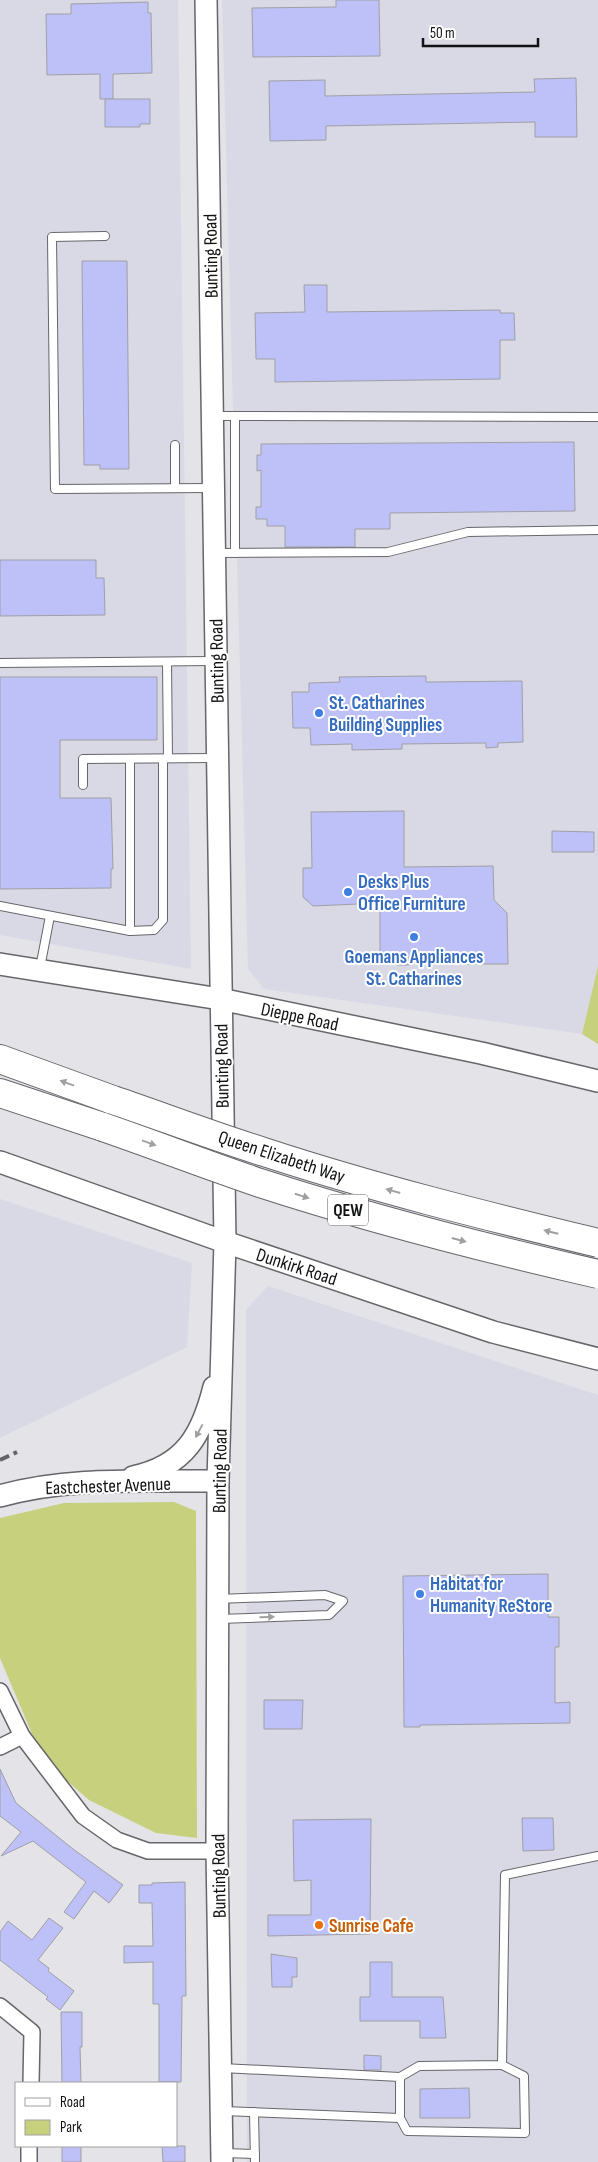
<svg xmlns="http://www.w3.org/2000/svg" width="598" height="2162" font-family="'Sofia Sans Condensed',sans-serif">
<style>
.built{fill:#d8d9e5}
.green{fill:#c7d17d}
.building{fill:#bec0f8;stroke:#9fa0a4}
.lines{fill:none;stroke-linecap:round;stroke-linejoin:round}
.lane-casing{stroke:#66666b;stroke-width:10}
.street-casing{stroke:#66666b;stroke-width:18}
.secondary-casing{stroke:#66666b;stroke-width:24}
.highway-casing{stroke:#66666b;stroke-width:30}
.lane{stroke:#fff;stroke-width:8}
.street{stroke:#fff;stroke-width:15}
.secondary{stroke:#fff;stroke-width:21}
.highway{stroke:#fff;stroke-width:28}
.rail{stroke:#626365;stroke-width:4;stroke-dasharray:10 5;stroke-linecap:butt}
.highway-bridge-casing{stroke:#66666b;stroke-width:30;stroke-linecap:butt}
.highway-bridge{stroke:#fff;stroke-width:28}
.oneway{fill:#a0a0a1}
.shop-dot{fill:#3f7fe0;stroke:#fff;stroke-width:2}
.food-dot{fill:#e8710a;stroke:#fff;stroke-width:2}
.labels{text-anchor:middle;stroke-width:4;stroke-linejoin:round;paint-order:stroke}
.shield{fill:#fff;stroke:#58595a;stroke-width:1}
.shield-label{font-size:18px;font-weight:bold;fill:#111213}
.street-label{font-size:19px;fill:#111213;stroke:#fff}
.shop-label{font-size:19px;font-weight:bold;fill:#366cbe;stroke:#fff;text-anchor:start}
.food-label{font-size:19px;font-weight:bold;fill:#c56008;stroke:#fff;text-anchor:start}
</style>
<rect width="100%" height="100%" fill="#e3e3e8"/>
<g class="built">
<polygon points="0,0 178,0 191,969 0,935"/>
<polygon points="222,0 598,0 598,966 582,1034 264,989 248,969"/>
<polygon points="0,1199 192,1263 187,1347 0,1438"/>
<polygon points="268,1286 598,1395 598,2162 247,2162 246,1310"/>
</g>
<g class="green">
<polygon points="598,966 598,1044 582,1034"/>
<polygon points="174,1502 196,1511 197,1838 156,1833 89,1800 43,1760 0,1658 0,1518 64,1503"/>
</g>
<g class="building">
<polygon points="336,0 379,0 380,56 253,57 252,8 336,7"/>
<polygon points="148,2 148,13 151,13 152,73 113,74 113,99 100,99 100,74 47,75 46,14 71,14 71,4"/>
<polygon points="576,78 577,137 535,137 535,122 326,126 326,140 270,141 269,81 325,80 325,96 535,92 534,79"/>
<polygon points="105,99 150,99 150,124 140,124 140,127 105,127"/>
<polygon points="82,261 127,261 129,469 100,469 100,465 84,465"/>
<polygon points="304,285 327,285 327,312 500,310 500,313 514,313 515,340 500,340 500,379 275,382 275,359 256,359 255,313 305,312"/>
<polygon points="574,442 575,511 390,513 390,529 355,529 355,547 285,547 285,526 267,526 267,519 256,519 256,507 261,507 261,470 257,471 257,455 261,455 261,444"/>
<polygon points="0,560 96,560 96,578 104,578 105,615 0,616"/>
<polygon points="426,676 426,682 522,681 523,742 498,743 498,747 486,748 486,743 402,744 402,749 352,750 352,744 311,745 310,728 293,728 292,692 309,692 309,683 340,682 339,677"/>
<polygon points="0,677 157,677 157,740 60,740 60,798 111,798 113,869 111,869 111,888 0,889"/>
<polygon points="404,811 404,867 493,866 494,900 507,913 508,964 463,964 463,960 409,960 409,965 397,965 397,961 380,961 380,903 313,906 303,897 303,868 312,868 311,812"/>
<polygon points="552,831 594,832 594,852 552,852"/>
<polygon points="548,1574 548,1617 559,1617 559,1647 555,1647 555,1703 570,1702 570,1723 420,1725 420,1727 404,1727 403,1576"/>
<polygon points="264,1700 303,1700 302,1729 264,1729"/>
<polygon points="0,1769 16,1803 73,1849 123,1885 109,1903 94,1891 74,1919 64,1912 86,1882 33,1841 1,1856 21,1832 0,1816"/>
<polygon points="522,1818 553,1818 554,1850 523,1851"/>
<polygon points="371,1819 370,1934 268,1936 268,1915 311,1915 311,1880 294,1881 293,1820"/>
<polygon points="185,1882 186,1996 182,1996 182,2004 181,2082 159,2082 159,2004 153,2004 153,1962 124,1963 124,1946 153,1946 152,1903 139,1903 139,1885 152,1885 152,1883"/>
<polygon points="49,1918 63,1928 38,1960 49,1968 48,1971 74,1991 60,2010 46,1999 48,1997 0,1960 0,1932 8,1921 32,1940"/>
<polygon points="271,1954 297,1958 297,1977 292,1977 292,1987 272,1987"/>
<polygon points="370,1962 392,1962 392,1997 443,1997 446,2038 420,2038 420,2021 360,2021 360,1997 370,1997"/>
<polygon points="61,2012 82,2012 82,2047 80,2047 81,2083 62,2083"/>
<polygon points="364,2055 381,2056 381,2070 364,2070"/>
<polygon points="469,2088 470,2118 420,2118 420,2089"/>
<rect x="62" y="2146" width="19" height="16"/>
<polygon points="162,2146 185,2146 185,2162 163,2162"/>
</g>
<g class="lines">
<g class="lane-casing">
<g id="lane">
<polyline points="105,236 52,237 55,489 211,488"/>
<polyline points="213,416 598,417"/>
<polyline points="175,445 175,488"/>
<polyline points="216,553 388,552 468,532 598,530"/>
<polyline points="235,553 235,416"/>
<polyline points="167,662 168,758"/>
<polyline points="0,663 214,661"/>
<polyline points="83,785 83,759 215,758"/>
<polyline points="0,906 130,931 130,759"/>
<polyline points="130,931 154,930 163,920 163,759"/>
<polyline points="40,968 50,916"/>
<polyline points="218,1599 325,1595 343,1601 329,1615 219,1619"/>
<polyline points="222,2068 400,2077 400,2118 223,2111"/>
<polyline points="400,2077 419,2066 502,2065 505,1875 598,1856"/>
<polyline points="254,2112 255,2162"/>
<polyline points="400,2118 407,2131 525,2133 524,2076 502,2065"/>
<polyline points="224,2153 255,2154"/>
</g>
</g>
<g class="street-casing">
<g id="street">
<polyline points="0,1691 22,1736 83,1816 117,1840 148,1851 217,1851"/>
<polyline points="0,1747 22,1736"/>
<polyline points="0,2006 32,2032 31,2083"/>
<polyline points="29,2162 29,2146"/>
</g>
</g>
<g class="secondary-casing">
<g id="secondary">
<polyline points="206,0 225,1242 218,1481 217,1851 222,2162"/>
<polyline points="0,964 220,999 481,1053 598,1081"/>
<polyline points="0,1162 225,1242 493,1332 598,1359"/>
<path d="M133,1477C185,1466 202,1435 214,1387"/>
<path d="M0,1496C70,1476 145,1482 218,1481"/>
</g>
</g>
<g class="highway-casing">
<g id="highway">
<polyline points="0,1059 113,1100"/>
<polyline points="0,1093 103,1127"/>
</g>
</g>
<use href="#lane" class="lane"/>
<use href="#street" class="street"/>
<use href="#secondary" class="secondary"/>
<use href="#highway" class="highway"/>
<polyline class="rail" points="0,1460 17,1452"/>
<g class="highway-bridge-casing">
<g id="highway-bridge">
<path d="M113,1100C163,1117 213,1136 264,1152C374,1188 486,1216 598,1243"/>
<path d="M103,1127C155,1145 207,1165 260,1183C371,1219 484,1248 598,1274"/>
</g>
</g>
<use href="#highway-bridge" class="highway-bridge"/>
</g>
<defs><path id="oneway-solid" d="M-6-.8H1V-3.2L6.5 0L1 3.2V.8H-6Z" transform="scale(1.25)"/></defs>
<g class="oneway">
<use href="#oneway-solid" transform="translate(67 1083) rotate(-160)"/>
<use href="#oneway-solid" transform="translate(149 1143) rotate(20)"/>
<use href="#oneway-solid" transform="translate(393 1191) rotate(-164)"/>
<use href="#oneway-solid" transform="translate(302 1196) rotate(17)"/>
<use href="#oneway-solid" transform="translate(551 1232) rotate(-166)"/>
<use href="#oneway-solid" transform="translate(459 1240) rotate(15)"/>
<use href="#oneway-solid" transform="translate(199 1431) rotate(118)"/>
<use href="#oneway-solid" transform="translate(267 1617) rotate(-2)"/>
</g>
<g class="shop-dot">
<circle cx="319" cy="713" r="5"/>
<circle cx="348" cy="892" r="5"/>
<circle cx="414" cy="937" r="5"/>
<circle cx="420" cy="1594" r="5"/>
</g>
<circle class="food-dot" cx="319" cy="1925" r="5"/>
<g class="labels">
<rect class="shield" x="328" y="1194.5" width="40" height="31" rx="4"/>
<g class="shield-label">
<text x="348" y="1216">QEW</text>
</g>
<g class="street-label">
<text transform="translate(210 256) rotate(-91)" y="7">Bunting Road</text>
<text transform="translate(216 661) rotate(-91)" y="7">Bunting Road</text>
<text transform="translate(300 1016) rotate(12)" y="7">Dieppe Road</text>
<text transform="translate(221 1066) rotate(-91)" y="7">Bunting Road</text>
<text transform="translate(282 1156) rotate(18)" y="7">Queen Elizabeth Way</text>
<text transform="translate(297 1266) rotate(18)" y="7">Dunkirk Road</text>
<text transform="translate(219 1471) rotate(-89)" y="7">Bunting Road</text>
<text transform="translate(108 1485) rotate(-2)" y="7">Eastchester Avenue</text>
<text transform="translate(218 1876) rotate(-91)" y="7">Bunting Road</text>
</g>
<g class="shop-label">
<text x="329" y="709">St. Catharines<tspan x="329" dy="22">Building Supplies</tspan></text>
<text x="358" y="888">Desks Plus<tspan x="358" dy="22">Office Furniture</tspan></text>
<text x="414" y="963" text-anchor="middle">Goemans Appliances<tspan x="414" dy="22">St. Catharines</tspan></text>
<text x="430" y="1590">Habitat for<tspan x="430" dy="22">Humanity ReStore</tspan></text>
</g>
<g class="food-label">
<text x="329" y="1932">Sunrise Cafe</text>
</g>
</g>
<rect x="15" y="2082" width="162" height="65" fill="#ffffff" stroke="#a0a0a1"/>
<rect x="25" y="2098" width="25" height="8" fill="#ffffff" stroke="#a0a0a1"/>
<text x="60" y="2107" font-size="15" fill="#111213">Road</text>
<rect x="25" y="2120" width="25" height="15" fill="#c7d17d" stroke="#a0a0a1"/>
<text x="60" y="2132" font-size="15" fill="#111213">Park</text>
<path d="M423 38v8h115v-8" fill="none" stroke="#111213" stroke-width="2.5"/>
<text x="430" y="38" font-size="15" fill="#111213" stroke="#ffffff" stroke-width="4" paint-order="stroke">50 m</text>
</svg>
